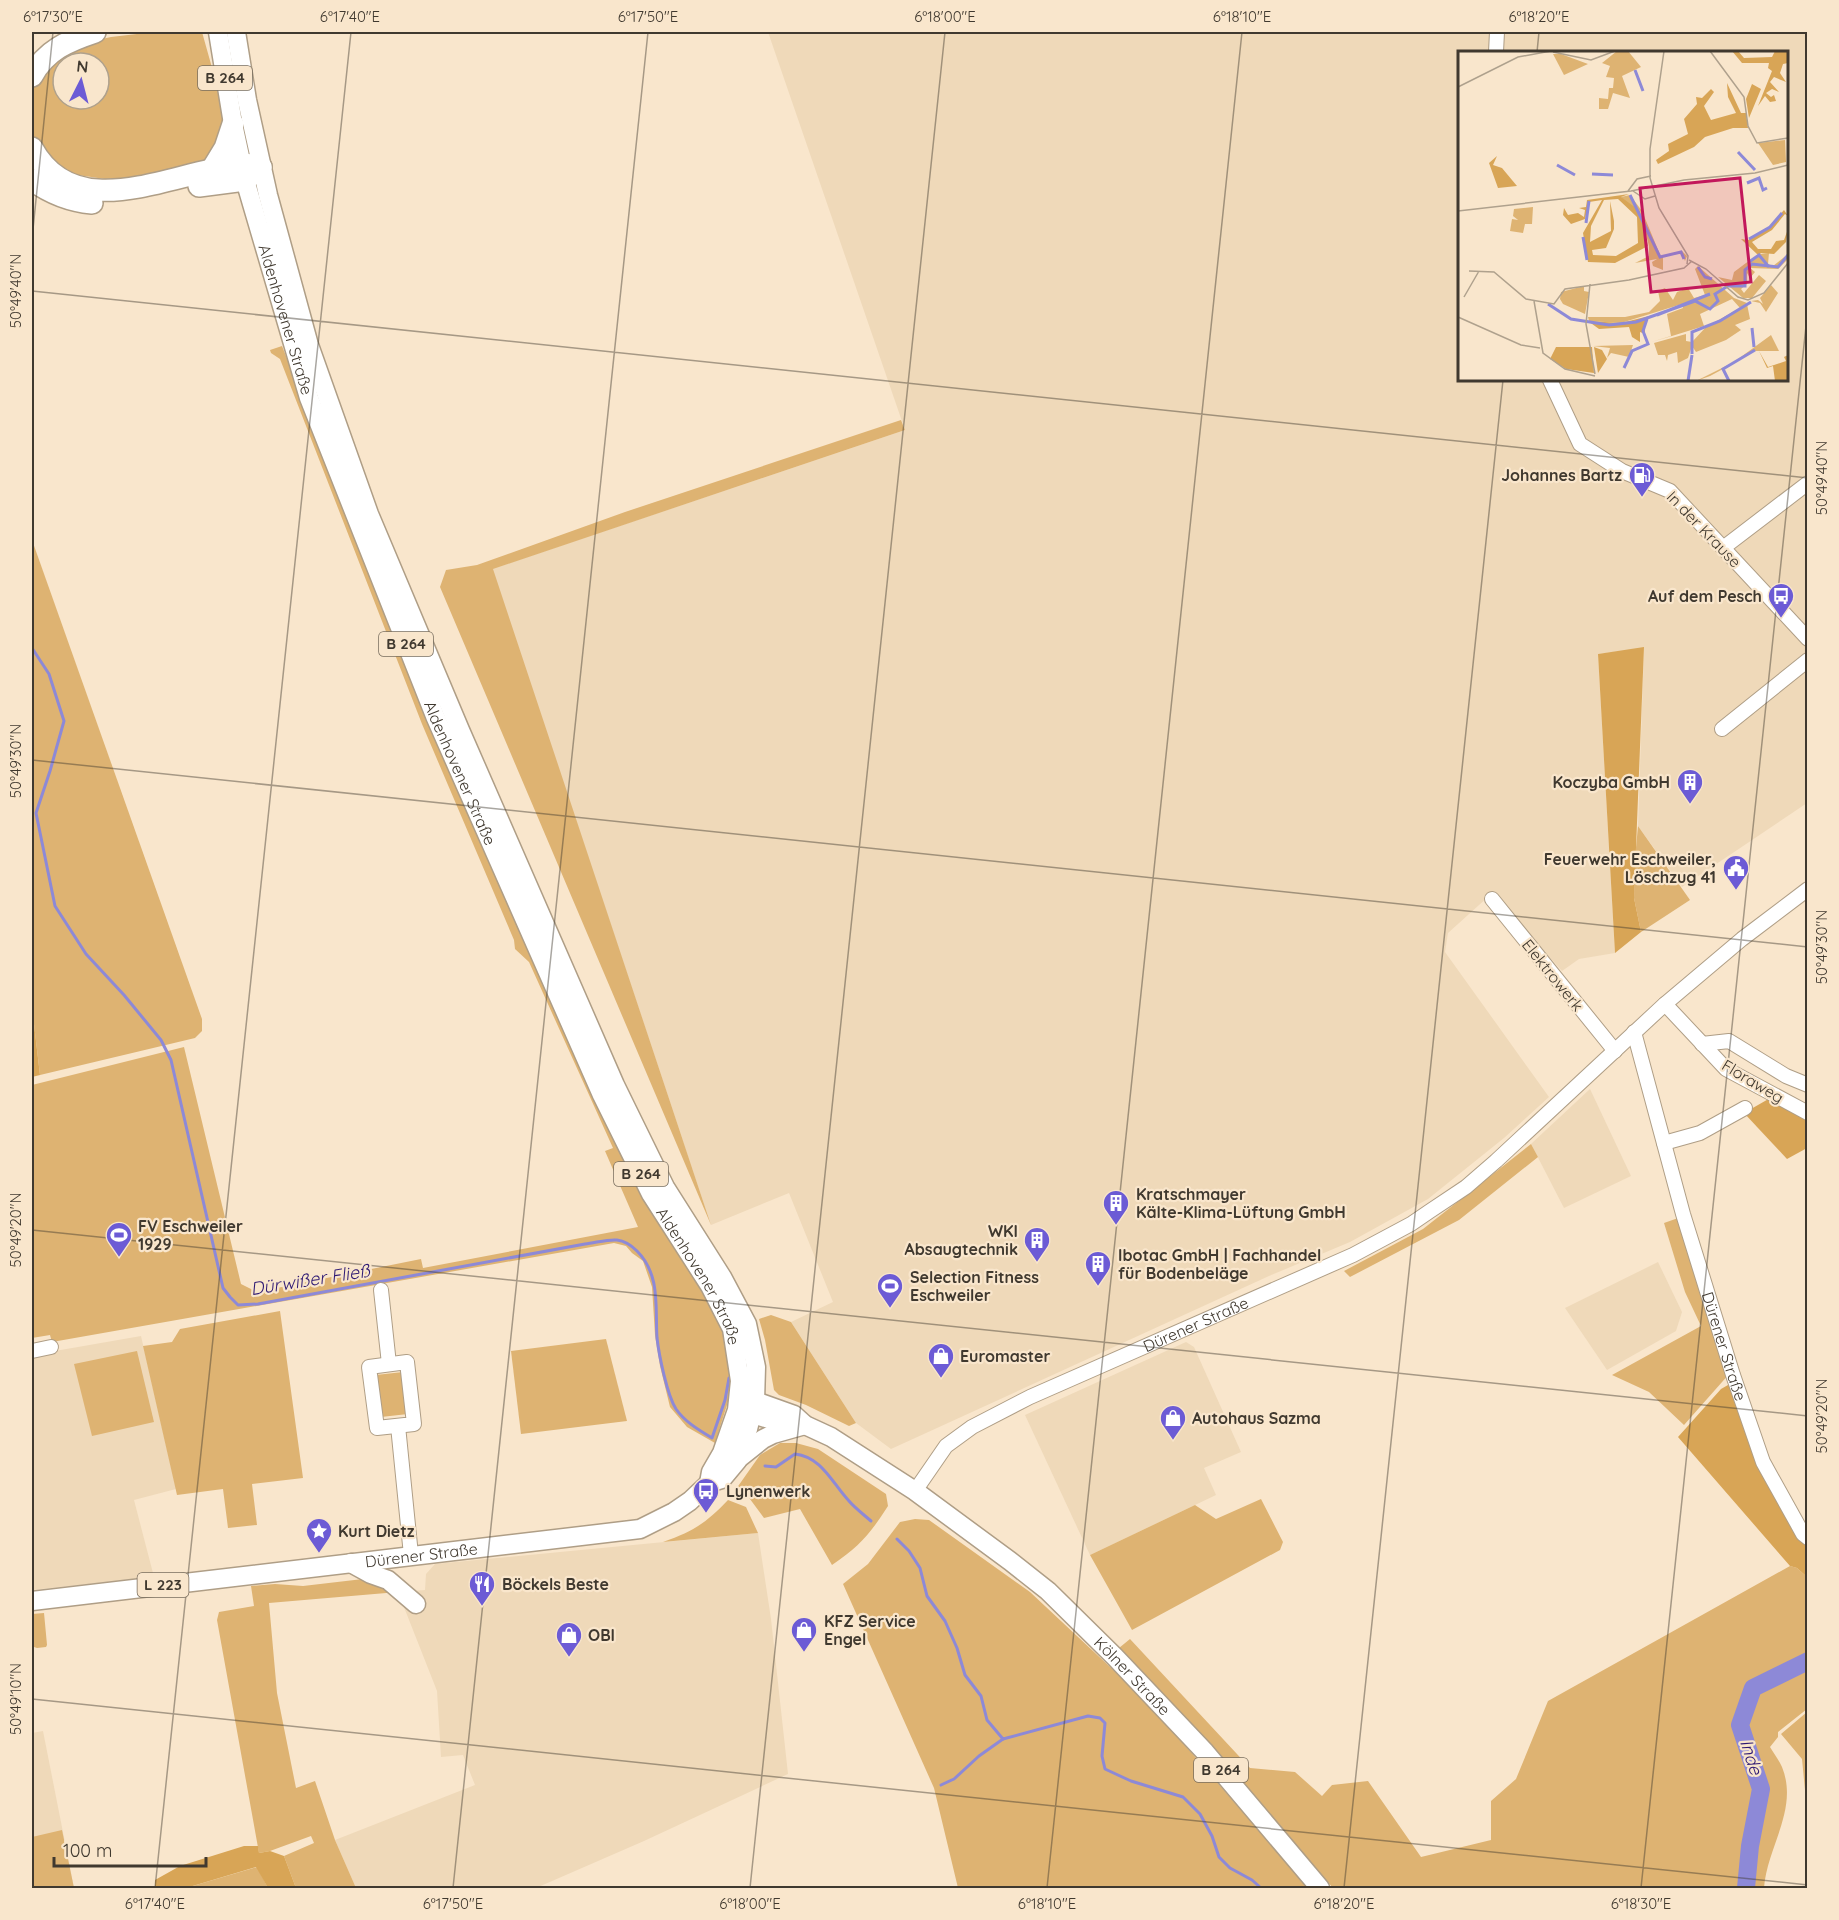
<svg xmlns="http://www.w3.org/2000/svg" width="1839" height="1920" font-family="Quicksand,sans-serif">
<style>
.built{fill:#efd9b9;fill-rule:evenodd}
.green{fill:#deb372;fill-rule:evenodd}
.forest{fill:#d8a556}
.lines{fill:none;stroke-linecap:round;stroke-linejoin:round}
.stream{stroke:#8d89d7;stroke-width:3}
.river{stroke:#8d89d7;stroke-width:18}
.minor-casing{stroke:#af9e86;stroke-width:16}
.major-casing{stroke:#af9e86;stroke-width:21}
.highway-casing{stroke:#af9e86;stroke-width:24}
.minor{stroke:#fff;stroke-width:14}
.major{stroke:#fff;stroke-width:18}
.highway{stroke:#fff;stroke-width:21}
.ticks{fill:none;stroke:#40392f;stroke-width:1.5;stroke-opacity:0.45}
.labels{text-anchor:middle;stroke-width:4.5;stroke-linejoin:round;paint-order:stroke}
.shield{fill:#f9e6cc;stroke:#786d5e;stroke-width:1.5}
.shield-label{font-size:15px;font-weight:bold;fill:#40392f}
.street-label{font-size:16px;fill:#40392f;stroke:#f9e6cc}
.poi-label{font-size:16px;font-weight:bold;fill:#40392f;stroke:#f9e6cc;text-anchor:start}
.water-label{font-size:18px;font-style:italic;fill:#2e1973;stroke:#f9e6cc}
.inset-river{fill:none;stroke:#8d89d7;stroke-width:3}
.inset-road{fill:none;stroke:#afa18d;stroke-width:1.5}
.view{fill:#c2185b;fill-opacity:0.15;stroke:#c2185b;stroke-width:3}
.inset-edge{fill:none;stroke:#40392f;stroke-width:3}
.neatline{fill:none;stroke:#40392f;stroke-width:2}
.ticks-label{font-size:15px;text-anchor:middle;fill:#40392f}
</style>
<rect width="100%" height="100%" fill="#f9e6cc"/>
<g class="built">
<path d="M768,32H1807V803L1682,887L1638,826L1644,648L1598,654L1615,953L1579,959L1562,971L1535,941L1497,894L1489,896L1448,933L1445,952L1549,1097L1504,1138L1428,1199L1350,1242L1269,1276L891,1449L856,1423L791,1322L833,1302L789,1193L711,1225L492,569L905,430ZM1460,52H1786V380H1460Z"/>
<polygon points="1590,1089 1631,1176 1564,1208 1531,1144"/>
<polygon points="1658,1262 1682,1312 1676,1331 1607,1370 1565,1308"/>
<polygon points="141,1336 176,1489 134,1500 154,1577 32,1590 32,1355"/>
<polygon points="1186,1342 1194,1347 1241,1452 1204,1468 1216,1495 1090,1555 1025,1415"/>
<polygon points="758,1533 771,1619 788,1774 644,1841 536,1888 356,1888 335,1840 475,1785 463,1755 441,1757 437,1691 398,1592 425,1590 426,1574 435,1564"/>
<polygon points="43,1731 74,1888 32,1888 32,1733"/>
</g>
<g class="green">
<path d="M154,32H202L223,107L224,124L222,134L206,159L195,167L147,177L105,179L71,174L47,156L32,134V89L41,71L74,45L111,37ZM63,63H99V99H63Z"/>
<polygon points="282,346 430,719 724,1332 732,1370 732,1389 715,1443 687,1427 670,1407 660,1366 655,1335 652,1287 643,1261 632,1253 626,1246 614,1243 52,1342 50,1335 32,1338 32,1085 184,1047 241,1284 257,1292 421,1259 423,1268 638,1227 605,1151 613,1148 529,962 515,949 514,940 422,724 280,359 271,353 270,350"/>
<polygon points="901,420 905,430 493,569 711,1225 440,587 446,570 477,565 625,512"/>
<polygon points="32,540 202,1019 202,1031 195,1038 40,1075 32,1007"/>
<polygon points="1638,826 1690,900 1641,932 1634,898 1635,858"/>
<polygon points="1531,1144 1538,1157 1459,1220 1350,1277 1344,1271 1423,1229"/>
<polygon points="1681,1217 1730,1373 1684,1425 1649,1392 1612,1375 1701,1326 1685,1292 1664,1223"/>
<polygon points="280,1311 303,1478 252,1484 257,1525 228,1528 223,1489 177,1495 143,1346 172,1342 180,1329"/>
<polygon points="771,1315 791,1322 856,1423 849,1426 806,1405 779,1395 774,1390 765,1340 759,1319"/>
<polygon points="606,1339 627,1421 521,1434 511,1351"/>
<polygon points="137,1351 154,1422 92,1436 74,1364"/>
<polygon points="403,1372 408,1414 381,1417 376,1375"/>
<path d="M780,1443H796L818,1449L886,1494L888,1506C870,1534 860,1546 832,1565L800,1509L764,1518L747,1495L734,1492L760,1455Z"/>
<polygon points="1261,1499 1283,1542 1280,1550 1132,1630 1090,1555 1195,1505 1216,1519"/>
<path d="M728,1500L746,1507L758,1533L663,1542C694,1531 706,1523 728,1500Z"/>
<polygon points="915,1519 929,1520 1030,1592 1140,1695 1198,1760 1308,1888 958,1888 934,1788 843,1584 868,1564 900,1522"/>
<path d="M1790,1566L1797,1568L1807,1577V1709L1778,1732V1737L1770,1747C1774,1754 1779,1760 1782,1767C1799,1809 1767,1847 1764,1888H1333L1211,1748L1119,1648L1130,1639L1250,1768L1295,1772L1322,1796L1332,1785L1368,1781L1421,1857L1491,1840V1801L1516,1779L1548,1701Z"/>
<polygon points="363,1579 398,1592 269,1603 277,1693 296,1788 315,1781 335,1840 356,1888 296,1888 284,1856 314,1843 311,1836 270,1851 259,1853 217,1620 219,1612 254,1606 251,1586 275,1584 303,1586"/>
<polygon points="44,1613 47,1645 46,1647 37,1648 34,1647 32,1614"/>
<polygon points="1807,1712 1807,1811 1802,1759 1781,1734"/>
<polygon points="62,1830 74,1888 32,1888 32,1837"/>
<polygon points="257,1867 268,1888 186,1888"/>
</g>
<g class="forest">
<polygon points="1644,647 1634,898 1641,932 1615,953 1598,654"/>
<polygon points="32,1007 40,1075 32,1077"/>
<polygon points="1772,1097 1807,1117 1807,1148 1787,1159 1744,1113"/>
<polygon points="1728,1385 1736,1390 1807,1541 1807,1577 1797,1568 1790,1566 1678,1437 1721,1389"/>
<polygon points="244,1846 258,1846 259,1853 270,1851 284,1856 296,1888 268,1888 256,1867 186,1888 155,1888 155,1880 180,1866"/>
</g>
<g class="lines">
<g class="stream">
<path d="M32,648L49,674L64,721L50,771L36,813L55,906L86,954L124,995L161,1040L171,1060L223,1288L230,1297L238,1305L258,1304L585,1244C595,1243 608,1239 617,1240C625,1241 632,1246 637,1251C661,1275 655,1308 657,1338C659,1355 667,1395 676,1409C685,1422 699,1430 712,1438L725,1400L729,1378"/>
<path d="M765,1466L776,1467L795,1454C822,1457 832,1483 849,1501C855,1508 863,1514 871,1521"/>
<polyline points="897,1539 909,1551 920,1568 927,1596 945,1621 957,1648 965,1675 981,1696 987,1720 1003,1739 1088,1716 1100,1718 1105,1723 1102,1756 1105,1769 1131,1781 1183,1797 1200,1814 1212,1836 1219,1857 1230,1868 1252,1880 1261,1888"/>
<polyline points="941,1785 954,1779 979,1756 1003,1739"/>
</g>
<polyline class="river" points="1746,1888 1750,1846 1761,1789 1740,1725 1753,1688 1808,1661"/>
<g class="minor-casing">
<g id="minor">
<polyline points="1496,52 1497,32"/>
<polyline points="1550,380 1580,444 1622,471 1670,491 1808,639"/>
<polyline points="1723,548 1808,483"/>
<polyline points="1722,729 1808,660"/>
<polyline points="1492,899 1615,1051"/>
<polyline points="1665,1004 1726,1069 1808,1113"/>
<path id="s1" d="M1634,1032L1683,1214L1733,1375L1763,1462L1803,1534L1808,1538"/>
<polyline points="1702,1044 1729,1041 1786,1076 1808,1085"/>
<polyline points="1664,1143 1700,1133 1745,1108"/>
<polyline points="381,1290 389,1364"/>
<polyline points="32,1351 51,1347"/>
<polygon points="407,1362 414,1424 377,1428 369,1367"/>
<polyline points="398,1426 411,1555"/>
<path id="s2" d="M915,1491L946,1446L972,1427L1030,1397L1353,1255L1411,1224L1430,1211L1466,1187L1496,1161L1665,1004L1742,939L1808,889"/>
</g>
</g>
<g class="major-casing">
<g id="major">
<path id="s3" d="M218,32L233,124L245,180L309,398L435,716L602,1095L651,1194L710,1286L732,1329L740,1381L737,1410L722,1453L711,1472L709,1483"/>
<path id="s4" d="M744,1399L755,1401L794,1415L805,1425L831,1437L915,1491L1010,1561L1048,1591L1115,1657L1205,1752L1320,1888"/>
<polyline points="743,1411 785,1424 797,1425"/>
<polyline points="738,1459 763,1439 773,1434 805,1425"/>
<polyline points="351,1563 371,1574 388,1580 416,1604"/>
<path id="s5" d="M32,1601L640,1529L674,1512L690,1501L709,1483L722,1479L737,1461L748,1429L755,1401L756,1367L747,1324L722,1277L665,1187L615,1085L460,730L369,514L309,345L268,195L247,100L236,32"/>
</g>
</g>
<g class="highway-casing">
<g id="highway">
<path d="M32,76C46,50 68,41 95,32"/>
<path d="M32,148C70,218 150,183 211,170C221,168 233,164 243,164C249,164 255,166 261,167"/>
<polyline points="211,171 225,148 233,124"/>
<path d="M32,180C50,193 69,201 92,203"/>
<polyline points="199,186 245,180 261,167"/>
</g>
</g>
<use href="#minor" class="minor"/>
<use href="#major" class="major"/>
<use href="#highway" class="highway"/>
</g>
<path class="ticks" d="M1537,52L1539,32M32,239L53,32M32,291L1808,478M32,760L1808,947M32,1230L1808,1416M32,1699L1808,1885M155,1888L351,32M453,1888L648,32M750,1888L945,32M1047,1888L1242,32M1344,1888L1503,380M1641,1888L1808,307"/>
<defs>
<g id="fuel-pin" transform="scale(1.35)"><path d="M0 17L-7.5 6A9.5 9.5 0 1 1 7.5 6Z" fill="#6c5bd5" stroke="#f9e6cc"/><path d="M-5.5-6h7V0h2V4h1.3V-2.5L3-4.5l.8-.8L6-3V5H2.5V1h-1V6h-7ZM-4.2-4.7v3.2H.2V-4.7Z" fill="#fff"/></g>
<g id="bus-pin" transform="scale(1.35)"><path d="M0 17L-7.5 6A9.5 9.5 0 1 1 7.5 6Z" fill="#6c5bd5" stroke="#f9e6cc"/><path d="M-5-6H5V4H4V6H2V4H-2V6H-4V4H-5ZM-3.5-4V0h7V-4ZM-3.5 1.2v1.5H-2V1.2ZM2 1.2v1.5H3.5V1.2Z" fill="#fff"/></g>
<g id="building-pin" transform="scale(1.35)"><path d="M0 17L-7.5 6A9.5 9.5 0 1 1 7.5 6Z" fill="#6c5bd5" stroke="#f9e6cc"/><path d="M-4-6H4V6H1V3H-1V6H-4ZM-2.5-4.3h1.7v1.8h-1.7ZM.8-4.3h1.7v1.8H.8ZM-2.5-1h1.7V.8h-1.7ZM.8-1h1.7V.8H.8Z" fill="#fff"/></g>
<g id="civic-pin" transform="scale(1.35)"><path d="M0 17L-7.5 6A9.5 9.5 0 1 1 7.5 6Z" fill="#6c5bd5" stroke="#f9e6cc"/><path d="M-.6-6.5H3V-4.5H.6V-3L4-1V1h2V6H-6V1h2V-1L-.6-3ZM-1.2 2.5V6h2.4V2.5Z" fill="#fff"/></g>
<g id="stadium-pin" transform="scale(1.35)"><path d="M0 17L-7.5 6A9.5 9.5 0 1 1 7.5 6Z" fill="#6c5bd5" stroke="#f9e6cc"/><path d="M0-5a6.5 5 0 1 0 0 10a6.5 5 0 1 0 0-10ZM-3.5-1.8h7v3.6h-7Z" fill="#fff"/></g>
<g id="shop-pin" transform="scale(1.35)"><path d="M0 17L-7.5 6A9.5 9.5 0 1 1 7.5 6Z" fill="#6c5bd5" stroke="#f9e6cc"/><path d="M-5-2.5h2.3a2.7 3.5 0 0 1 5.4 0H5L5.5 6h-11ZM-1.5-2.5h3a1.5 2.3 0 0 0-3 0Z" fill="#fff"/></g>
<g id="sight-pin" transform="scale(1.35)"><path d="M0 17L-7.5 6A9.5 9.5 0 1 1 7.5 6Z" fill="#6c5bd5" stroke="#f9e6cc"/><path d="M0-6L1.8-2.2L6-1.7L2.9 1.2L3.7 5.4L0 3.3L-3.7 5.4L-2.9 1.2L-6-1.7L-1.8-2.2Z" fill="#fff"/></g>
<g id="restaurant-pin" transform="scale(1.35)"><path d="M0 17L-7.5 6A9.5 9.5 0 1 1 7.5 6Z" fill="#6c5bd5" stroke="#f9e6cc"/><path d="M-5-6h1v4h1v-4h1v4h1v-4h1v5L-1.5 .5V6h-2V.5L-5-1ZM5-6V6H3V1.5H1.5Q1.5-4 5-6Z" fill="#fff"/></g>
</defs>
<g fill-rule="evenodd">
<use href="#fuel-pin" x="1642" y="475"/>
<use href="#bus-pin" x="1781" y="596"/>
<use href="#building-pin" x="1690" y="782"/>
<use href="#civic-pin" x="1736" y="868"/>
<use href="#building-pin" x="1116" y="1203"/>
<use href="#stadium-pin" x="119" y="1235"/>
<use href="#building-pin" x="1037" y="1240"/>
<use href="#building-pin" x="1098" y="1264"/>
<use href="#stadium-pin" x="890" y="1286"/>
<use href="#shop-pin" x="941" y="1356"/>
<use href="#shop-pin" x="1173" y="1418"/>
<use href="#bus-pin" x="706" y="1491"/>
<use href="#sight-pin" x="319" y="1531"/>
<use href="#restaurant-pin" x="482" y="1584"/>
<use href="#shop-pin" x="804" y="1630"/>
<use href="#shop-pin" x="569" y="1635"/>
</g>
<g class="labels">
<g class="shield">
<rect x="198" y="66" width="54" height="24" rx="4.5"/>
<rect x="379" y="632" width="54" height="24" rx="4.5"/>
<rect x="614" y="1162" width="54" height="24" rx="4.5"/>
<rect x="137.5" y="1573" width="51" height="24" rx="4.5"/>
<rect x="1194" y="1758" width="54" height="24" rx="4.5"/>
</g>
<g class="shield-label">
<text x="225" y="83">B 264</text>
<text x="406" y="649">B 264</text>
<text x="641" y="1179">B 264</text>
<text x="163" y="1590">L 223</text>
<text x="1221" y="1775">B 264</text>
</g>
<g class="street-label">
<text dy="6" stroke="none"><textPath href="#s3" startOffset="296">Aldenhovener Straße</textPath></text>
<text transform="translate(1704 529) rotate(46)" y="6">In der Krause</text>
<text dy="6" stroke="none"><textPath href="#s3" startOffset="782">Aldenhovener Straße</textPath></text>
<text transform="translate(1553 975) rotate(51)" y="6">Elektrowerk</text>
<text transform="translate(1753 1081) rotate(31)" y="6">Floraweg</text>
<text dy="6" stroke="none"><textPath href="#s3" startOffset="1340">Aldenhovener Straße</textPath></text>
<text dy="6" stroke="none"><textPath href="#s2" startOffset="333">Dürener Straße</textPath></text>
<text dy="6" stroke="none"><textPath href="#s1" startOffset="327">Dürener Straße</textPath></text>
<text dy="6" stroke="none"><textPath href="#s5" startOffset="392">Dürener Straße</textPath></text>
<text dy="6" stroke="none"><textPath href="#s4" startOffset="482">Kölner Straße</textPath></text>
</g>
<g class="poi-label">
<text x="1622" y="481" text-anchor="end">Johannes Bartz</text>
<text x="1762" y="602" text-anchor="end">Auf dem Pesch</text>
<text x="1670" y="788" text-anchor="end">Koczyba GmbH</text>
<text x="1716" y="865" text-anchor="end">Feuerwehr Eschweiler,<tspan x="1716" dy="18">Löschzug 41</tspan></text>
<text x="1136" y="1200">Kratschmayer<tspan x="1136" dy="18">Kälte-Klima-Lüftung GmbH</tspan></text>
<text x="138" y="1232">FV Eschweiler<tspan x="138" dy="18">1929</tspan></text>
<text x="1018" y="1237" text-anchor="end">WKI<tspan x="1018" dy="18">Absaugtechnik</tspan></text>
<text x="1118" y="1261">Ibotac GmbH | Fachhandel<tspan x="1118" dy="18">für Bodenbeläge</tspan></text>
<text x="910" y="1283">Selection Fitness<tspan x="910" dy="18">Eschweiler</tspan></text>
<text x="960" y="1362">Euromaster</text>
<text x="1192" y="1424">Autohaus Sazma</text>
<text x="726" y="1497">Lynenwerk</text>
<text x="338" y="1537">Kurt Dietz</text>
<text x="502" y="1590">Böckels Beste</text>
<text x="824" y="1627">KFZ Service<tspan x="824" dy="18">Engel</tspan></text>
<text x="588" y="1641">OBI</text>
</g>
<g class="water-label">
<text transform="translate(310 1280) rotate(-9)" y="6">Dürwißer Fließ</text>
<text transform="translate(1751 1757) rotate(72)" y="6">Inde</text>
</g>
</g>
<g transform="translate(1458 51)">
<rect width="330" height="330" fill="#f9e6cc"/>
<path d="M159,0H170L183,16L164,25L172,47L155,42L150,58H141V47L150,48L151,37H155L156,27L148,26L152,15L144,12ZM95,3H103L130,13L106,24ZM327,89L328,111L315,114L300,92ZM172,144L184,160L203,206L224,200L229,205L227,210L223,201L205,206V219L195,215L194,211L199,208L177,212L191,205V195L182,160L166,152L163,146ZM75,156L74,173H67L65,182L52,180L54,168L60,169L55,165L56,158ZM311,202L310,213L315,215L330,203V208L320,218L292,217L297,221L292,227L289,222V233L283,238L286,242L301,224L308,230L294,247H285L260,226L274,229L276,221L288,212L302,203ZM240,215L276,247L289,252L282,257L274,248L242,263L246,275L214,285L193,291L213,285L209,263L225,257L224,253L163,272L131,270L130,266H167L191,261L202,250L200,240L207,237L215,249L219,241L230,237L236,247L247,244L237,218ZM313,234L320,242L308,261L302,252L293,250L300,249L305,253L302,247ZM126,235V240L131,241L127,263L105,253L102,248L103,241ZM289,253L292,268L277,274L283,279L268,289L238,301L234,295L230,307L220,312L219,301L210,304L209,310L207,304H200L196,292L228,283V290L234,291L248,276ZM313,284L321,300H296L265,318L271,330L265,318L252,325L238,330L276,311ZM175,294L171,306L153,302L149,307L152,297L135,295Z" fill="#deb372"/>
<path d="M274,0H280L286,7L314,6L317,0H330V12L325,13L322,22L328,31L316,26L312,31L321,41L314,38L308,42L313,46L316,44L318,50L312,51L307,45L300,55L314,20L310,17L311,12H284ZM269,32L283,62H288L290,77H275L247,86L236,96L200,113L198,109L211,100L210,93L230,83L226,68L239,53L238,46L244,47L253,38L256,41L246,55L253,69L278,62L270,46ZM294,33L303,38L291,67L288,48ZM39,105L35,114L44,117L59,135L40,137L31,112ZM171,143L163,146L182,160L190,195L157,212L130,211L125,182L144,149L131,151L127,168L113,173L105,164L106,157L110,164L120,162L126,166L127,159L121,157L128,156L129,149ZM160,148L179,166L180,192L158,205L135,204L134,199L148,197L156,178V170L152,150L153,180L132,191L133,175L146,149ZM326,159L330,165L327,163L314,179L294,191L300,198H313L318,190L326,189L330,178L328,191L316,203L303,202L301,204L294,209L300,204L283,188L290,189L309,178ZM199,263L187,268V283L182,281V291L174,286L171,276L141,278L130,270L163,272ZM98,296H134L136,322L108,318L92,308ZM136,296L144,299L149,308L140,322ZM301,300L310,316L328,310L326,306L330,304V330H317L315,315L309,317Z" fill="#d8a556" fill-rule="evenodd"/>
<path class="inset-river" d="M177,19L185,40M280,101L297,119M99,114L117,124M134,123L155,124M289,132L301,127L305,139L309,137M172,144L202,206L223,201L226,208M128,172L131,150M125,186L129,209M291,188L312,176L324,162M291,211L301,204L311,216M240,216L247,226L254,228M90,253L113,268L151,274L178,271L237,250L252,258L260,250L257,243L270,235H287V219L294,213L320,216L330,204M199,264L252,243M294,277L296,296M234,303V281L262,270L293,251M166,317L174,300L190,293L185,280L189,268M230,330L234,304M271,330L265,318L297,299"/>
<path class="inset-road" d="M206,0L192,98V127L201,157L230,205L229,213M252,0L286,46L290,75L299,92L330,87M95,1L133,9L157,0M0,36L60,6L93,0M170,140L179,128L193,125M175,140L187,148L197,145M0,160L173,140L226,129L297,122L330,114M231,209L248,218L280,246L290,249L306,242L330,212M11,220L36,221L68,248L96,253L107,238L171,229L226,217L234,210M132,233L128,273L137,323M6,246L21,220M76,250L85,302L107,318L137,325M0,266L63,294L82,297"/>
<path class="view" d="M282,127L293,231L193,241L182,137Z"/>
<rect width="330" height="330" class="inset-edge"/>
</g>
<rect width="1839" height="1920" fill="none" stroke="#f9e6cc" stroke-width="66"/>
<g transform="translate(81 81) rotate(6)"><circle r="28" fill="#f9e6cc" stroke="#afa18d" stroke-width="1.5"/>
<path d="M0-4.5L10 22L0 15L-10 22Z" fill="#6c5bd5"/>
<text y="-9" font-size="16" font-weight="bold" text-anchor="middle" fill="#40392f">N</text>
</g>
<path d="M54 1857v9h152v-9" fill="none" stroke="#40392f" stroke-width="3"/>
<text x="63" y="1857" font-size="18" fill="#40392f" stroke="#f9e6cc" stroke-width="4.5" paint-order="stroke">100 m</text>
<rect x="33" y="33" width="1773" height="1854" class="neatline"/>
<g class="ticks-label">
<text x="53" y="22">6°17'30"E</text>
<text x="350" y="22">6°17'40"E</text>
<text x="648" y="22">6°17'50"E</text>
<text x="945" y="22">6°18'00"E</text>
<text x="1242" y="22">6°18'10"E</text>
<text x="1539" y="22">6°18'20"E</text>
<text transform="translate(16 291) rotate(-90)" y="5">50°49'40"N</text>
<text transform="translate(1822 478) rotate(-90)" y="5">50°49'40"N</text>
<text transform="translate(16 761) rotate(-90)" y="5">50°49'30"N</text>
<text transform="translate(1822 947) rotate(-90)" y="5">50°49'30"N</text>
<text transform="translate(16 1230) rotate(-90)" y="5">50°49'20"N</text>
<text transform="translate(1822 1416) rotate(-90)" y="5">50°49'20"N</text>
<text transform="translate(16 1699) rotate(-90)" y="5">50°49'10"N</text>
<text x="155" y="1909">6°17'40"E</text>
<text x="453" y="1909">6°17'50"E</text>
<text x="750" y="1909">6°18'00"E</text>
<text x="1047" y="1909">6°18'10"E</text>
<text x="1344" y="1909">6°18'20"E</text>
<text x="1641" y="1909">6°18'30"E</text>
</g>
</svg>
